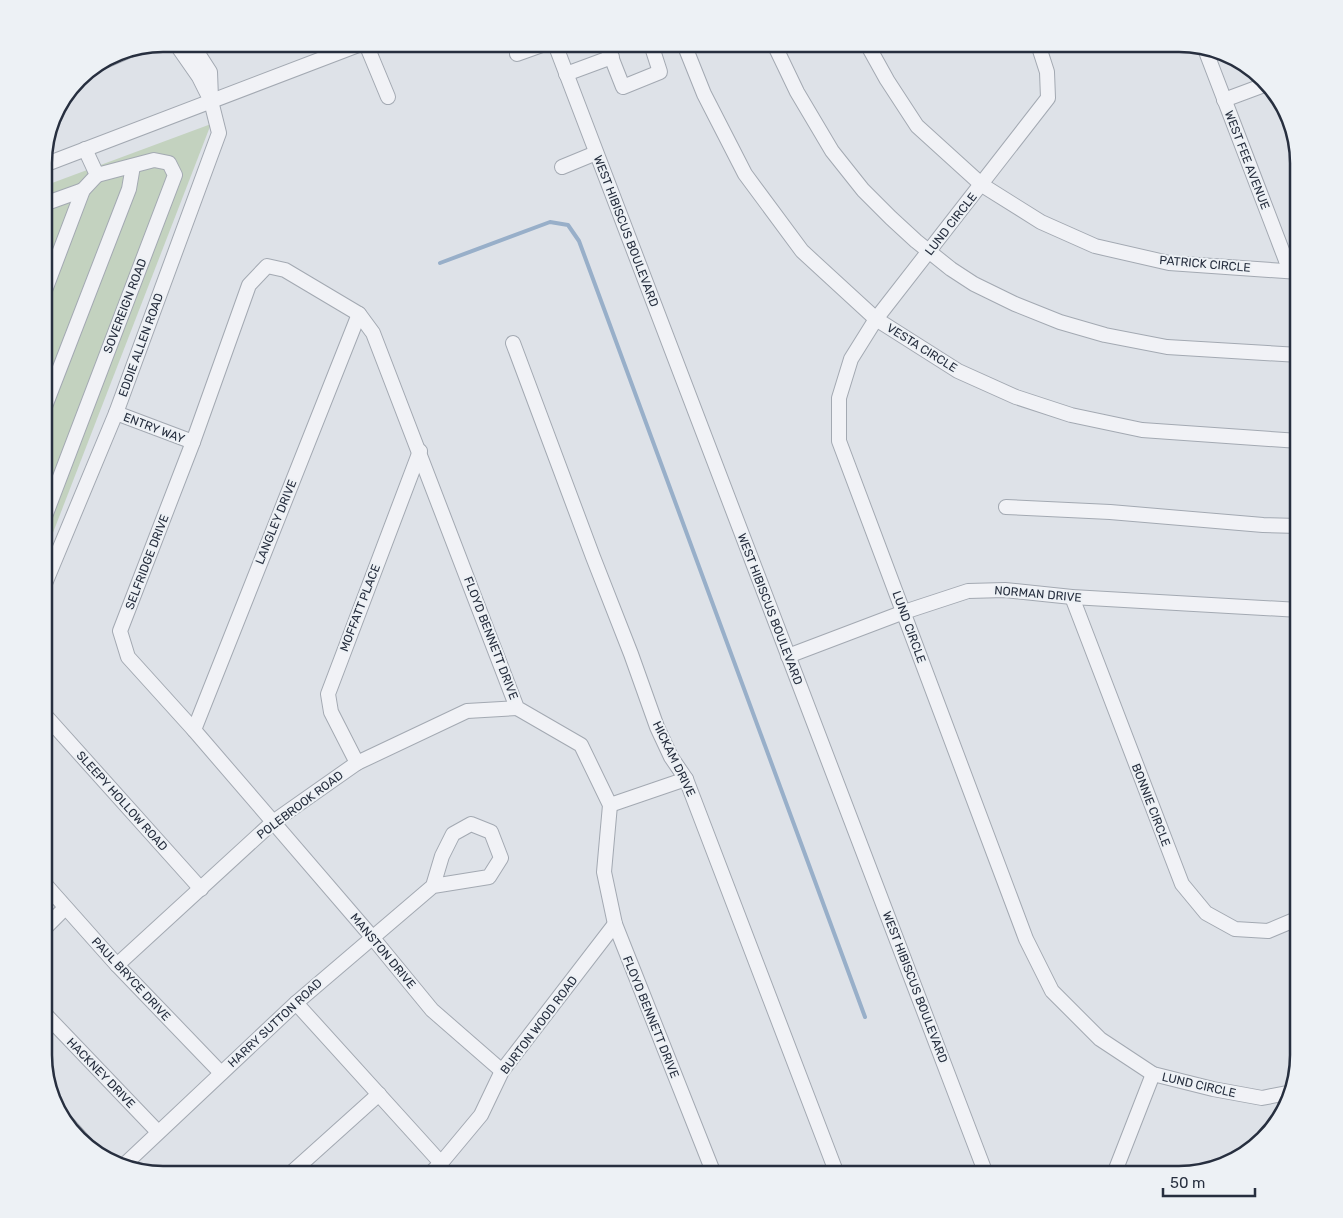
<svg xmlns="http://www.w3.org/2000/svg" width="1343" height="1218" font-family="Rubik,sans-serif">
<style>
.green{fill:#c3d2bf}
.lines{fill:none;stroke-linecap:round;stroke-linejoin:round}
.stream{stroke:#98afc9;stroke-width:4}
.minor-casing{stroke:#a3a9b2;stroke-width:16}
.minor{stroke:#f1f2f6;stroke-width:14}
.labels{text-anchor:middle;stroke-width:4;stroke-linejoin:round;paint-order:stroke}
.street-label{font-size:12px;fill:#272f3f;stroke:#edf1f5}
.rim{fill:none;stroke:#272f3f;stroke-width:2.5}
</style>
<rect width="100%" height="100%" fill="#dee2e8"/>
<polygon class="green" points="211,124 44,556 44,186"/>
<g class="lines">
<polyline class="stream" points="440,263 550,222 568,225 579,241 865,1017"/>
<g class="minor-casing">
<g id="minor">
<polyline points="192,44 210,72 211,98"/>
<polyline points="366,44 388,97"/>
<polyline points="555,44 986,1174"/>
<polyline points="606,44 623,87 660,72 651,44"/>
<polyline points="684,44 704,94 745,174 802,251 876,319 958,371 1016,397 1071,415 1142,430 1299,441"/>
<polyline points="774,44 797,92 832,151 863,190 891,218 916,241 951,269 974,284 1015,304 1060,322 1105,335 1167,347 1299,355"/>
<polyline points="867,44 887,80 917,126 982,185 1041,222 1095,246 1169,263 1299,272"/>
<polyline points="1038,44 1047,72 1048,98 876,319 851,359 839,398 839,441 1026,939 1052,991 1100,1039 1153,1074 1213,1089 1262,1098 1292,1092"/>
<polyline points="1205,49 1290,271"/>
<polyline points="517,54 545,44"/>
<polyline points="107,60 130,50"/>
<polyline points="566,74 612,57"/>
<polyline points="1224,100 1267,84"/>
<polyline points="44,165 361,44"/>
<polyline points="562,167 596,153"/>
<polyline points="44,204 83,190"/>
<polyline points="1286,260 1299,255"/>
<polyline points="44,293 83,190 97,175 85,149"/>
<polyline points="513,343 593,557 631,654 657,727 671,757 686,779 837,1174"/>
<polyline points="44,409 129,189 133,166"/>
<polyline points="116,413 193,442"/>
<polyline points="1006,507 1110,512 1263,525 1299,526"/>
<polyline points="44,519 175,175 169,163 154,160 97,175"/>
<polyline points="44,586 116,413 219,133 211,101 199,77 176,44"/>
<polyline points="1072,597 1182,884 1206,913 1235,929 1268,931 1299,918"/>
<polyline points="788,656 904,612 968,591 1005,590 1072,597 1299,610"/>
<polyline points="44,714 201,889"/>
<polyline points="194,730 359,314"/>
<polyline points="357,763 331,712 328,694 420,451"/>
<polyline points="610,805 686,779"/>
<polyline points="44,883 117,965 221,1073"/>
<polyline points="44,929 65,908"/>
<polyline points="117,965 273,822 357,763 467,711 517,708"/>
<polyline points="296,1003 441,1163"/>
<polyline points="44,1013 158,1132"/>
<polyline points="502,1071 432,1010 372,937 194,730 128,657 120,631 193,442 249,285 267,266 285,270 359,314 373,333 517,708 581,745 610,805 604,872 615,924 714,1174"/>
<polyline points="69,1125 87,1145"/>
<polyline points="123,1166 296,1003 433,886 489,877 501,858 491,832 471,824 453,834 442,856 433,886"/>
<polyline points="290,1174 379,1094"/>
<polyline points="430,1174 441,1163 481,1115 502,1071 615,924"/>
<polyline points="1114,1174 1153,1074"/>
</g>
</g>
<use href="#minor" class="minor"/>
</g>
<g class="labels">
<g class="street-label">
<text transform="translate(1247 160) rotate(69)" y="4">WEST FEE AVENUE</text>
<text transform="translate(951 224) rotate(-52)" y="4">LUND CIRCLE</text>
<text transform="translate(626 231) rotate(69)" y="4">WEST HIBISCUS BOULEVARD</text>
<text transform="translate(1205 264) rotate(5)" y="4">PATRICK CIRCLE</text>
<text transform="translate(125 306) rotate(-69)" y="4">SOVEREIGN ROAD</text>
<text transform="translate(141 345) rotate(-70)" y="4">EDDIE ALLEN ROAD</text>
<text transform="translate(922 348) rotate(32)" y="4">VESTA CIRCLE</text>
<text transform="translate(154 428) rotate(21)" y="4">ENTRY WAY</text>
<text transform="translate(276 522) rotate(-68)" y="4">LANGLEY DRIVE</text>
<text transform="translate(147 562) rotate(-69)" y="4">SELFRIDGE DRIVE</text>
<text transform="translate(1038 594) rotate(5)" y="4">NORMAN DRIVE</text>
<text transform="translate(360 608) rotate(-69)" y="4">MOFFATT PLACE</text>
<text transform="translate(770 609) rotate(69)" y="4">WEST HIBISCUS BOULEVARD</text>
<text transform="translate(909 627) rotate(70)" y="4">LUND CIRCLE</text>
<text transform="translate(491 638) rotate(69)" y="4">FLOYD BENNETT DRIVE</text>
<text transform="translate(674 759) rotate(64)" y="4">HICKAM DRIVE</text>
<text transform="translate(122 801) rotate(48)" y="4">SLEEPY HOLLOW ROAD</text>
<text transform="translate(300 805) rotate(-37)" y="4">POLEBROOK ROAD</text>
<text transform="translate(1151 805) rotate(69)" y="4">BONNIE CIRCLE</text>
<text transform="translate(383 951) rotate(50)" y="4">MANSTON DRIVE</text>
<text transform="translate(131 979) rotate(47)" y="4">PAUL BRYCE DRIVE</text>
<text transform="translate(915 987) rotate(69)" y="4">WEST HIBISCUS BOULEVARD</text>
<text transform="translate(651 1017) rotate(68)" y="4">FLOYD BENNETT DRIVE</text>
<text transform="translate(275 1023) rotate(-43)" y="4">HARRY SUTTON ROAD</text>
<text transform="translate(539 1025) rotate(-53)" y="4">BURTON WOOD ROAD</text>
<text transform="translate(101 1073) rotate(46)" y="4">HACKNEY DRIVE</text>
<text transform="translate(1199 1085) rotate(13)" y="4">LUND CIRCLE</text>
</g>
</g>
<path d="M0 0H1343V1218H0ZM163 52H1179A111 111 0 0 1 1290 163V1055A111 111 0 0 1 1179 1166H163A111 111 0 0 1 52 1055V163A111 111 0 0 1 163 52Z" fill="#edf1f5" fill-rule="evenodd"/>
<path class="rim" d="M163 52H1179A111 111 0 0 1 1290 163V1055A111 111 0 0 1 1179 1166H163A111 111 0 0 1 52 1055V163A111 111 0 0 1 163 52Z"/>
<path d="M1163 1188v8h92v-8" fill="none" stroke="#272f3f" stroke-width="2.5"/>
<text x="1170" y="1188" font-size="15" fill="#272f3f" stroke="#edf1f5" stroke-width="4" paint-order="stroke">50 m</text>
</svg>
